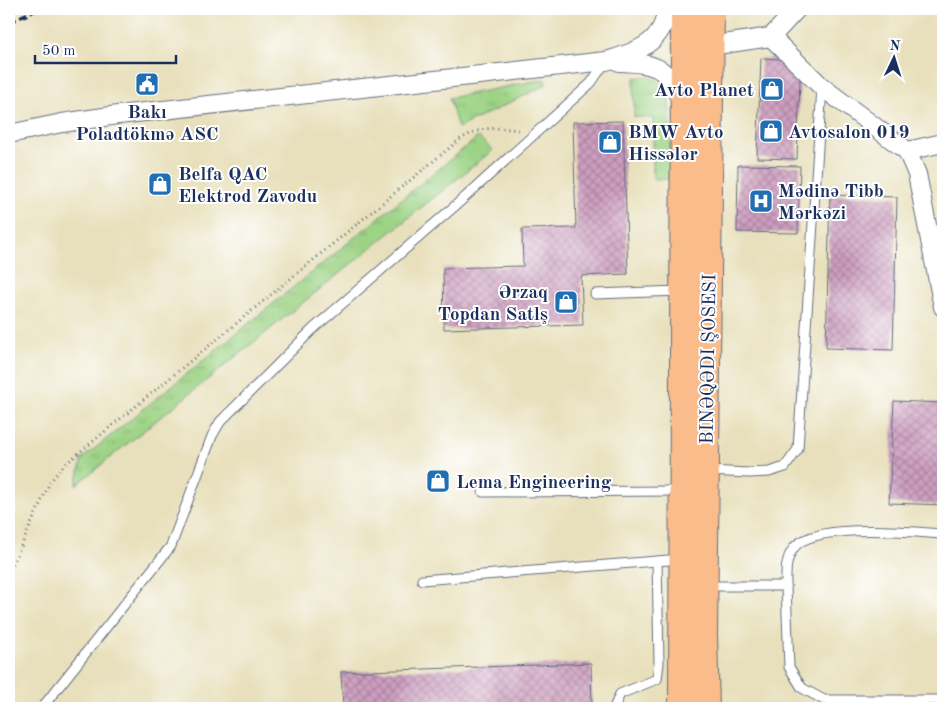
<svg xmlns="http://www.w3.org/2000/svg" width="952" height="717" font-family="'Old Standard TT',serif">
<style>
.grass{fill:url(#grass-tufts);stroke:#5c8172}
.building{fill:url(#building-cross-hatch)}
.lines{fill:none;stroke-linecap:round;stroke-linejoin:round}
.service-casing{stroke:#636d7f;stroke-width:11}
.minor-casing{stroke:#636d7f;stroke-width:20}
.primary-casing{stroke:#636d7f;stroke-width:30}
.path{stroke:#636d7f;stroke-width:3;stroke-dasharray:1 4;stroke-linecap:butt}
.service{stroke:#fff;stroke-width:9}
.minor{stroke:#fff;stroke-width:18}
.primary{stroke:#f9bc8a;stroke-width:28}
.rail{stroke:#1b2f5e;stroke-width:4;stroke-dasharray:8 4;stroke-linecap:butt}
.labels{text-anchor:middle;stroke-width:4;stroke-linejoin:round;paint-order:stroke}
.poi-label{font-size:19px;font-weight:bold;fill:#1b2f5e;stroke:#fff;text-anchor:start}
.street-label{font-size:19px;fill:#1b2f5e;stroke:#fff}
</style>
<defs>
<pattern id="grass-tufts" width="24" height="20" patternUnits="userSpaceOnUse" patternTransform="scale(1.25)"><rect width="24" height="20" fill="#9dd385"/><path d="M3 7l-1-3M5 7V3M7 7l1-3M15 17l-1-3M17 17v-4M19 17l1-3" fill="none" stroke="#87b575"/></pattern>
<pattern id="building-cross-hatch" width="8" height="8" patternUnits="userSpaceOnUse" patternTransform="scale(1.25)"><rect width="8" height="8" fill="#ce9ebf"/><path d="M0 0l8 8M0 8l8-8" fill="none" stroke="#a6819e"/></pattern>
</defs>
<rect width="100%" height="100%" fill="#fff"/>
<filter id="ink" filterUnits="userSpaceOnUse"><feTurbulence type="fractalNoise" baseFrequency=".02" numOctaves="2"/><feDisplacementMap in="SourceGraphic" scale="10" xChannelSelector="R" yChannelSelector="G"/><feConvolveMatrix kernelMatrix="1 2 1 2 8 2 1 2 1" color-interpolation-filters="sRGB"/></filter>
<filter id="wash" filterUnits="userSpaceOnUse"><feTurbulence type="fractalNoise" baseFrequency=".0096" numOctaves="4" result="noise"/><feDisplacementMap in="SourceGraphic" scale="20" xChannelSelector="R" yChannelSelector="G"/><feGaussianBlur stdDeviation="1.12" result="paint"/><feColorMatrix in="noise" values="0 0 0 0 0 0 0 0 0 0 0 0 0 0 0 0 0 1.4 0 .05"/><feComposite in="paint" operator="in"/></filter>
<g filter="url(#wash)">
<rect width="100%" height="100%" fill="#e8e0bc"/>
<g class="grass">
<path d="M645,76C653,78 659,80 665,88C673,100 670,161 670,179H653V118L634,117V78Z"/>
<polygon points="545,79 546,85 458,128 449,98"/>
<polygon points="478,137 493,150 76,485 82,459"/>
</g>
<g id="blocks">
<g class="building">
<polygon points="761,58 780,59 800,78 797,159 757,158"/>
<polygon points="623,121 628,274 581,276 583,325 444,329 443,268 523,266 522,229 576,228 573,122"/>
<polygon points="738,165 800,166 798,233 737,232"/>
<polygon points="830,195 897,197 893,350 826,348"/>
<polygon points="894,401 943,403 943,505 889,503"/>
<polygon points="591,663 592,708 343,708 341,672"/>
</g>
</g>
</g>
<g filter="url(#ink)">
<use href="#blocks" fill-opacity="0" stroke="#636d7f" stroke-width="1"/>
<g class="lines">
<g class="service-casing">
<g id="service">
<polyline points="595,294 680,291"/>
<polyline points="707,471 749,473 769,472 785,467 798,449 822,87"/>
<polyline points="483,492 680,491"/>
<polyline points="422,580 681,559"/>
<path d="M707,586H786C786,574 785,560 793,549C810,522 913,532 943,534"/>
<polyline points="786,586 789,667 802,688 824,700 943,700"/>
<polyline points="45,704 171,546 212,436 220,422 313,329 463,199 591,83 606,61"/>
<polyline points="614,708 620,694 657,679 659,663 657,561"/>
</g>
</g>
<g class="minor-casing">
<g id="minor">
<polyline points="771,37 822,87 907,151 917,174 943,307"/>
<polyline points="710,46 771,37 797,9"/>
<path d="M619,62C654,63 668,66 681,101"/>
<path d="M9,134L62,123L118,115L606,61C634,53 665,43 666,9"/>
<polyline points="907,151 943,143"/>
</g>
</g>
<g class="primary-casing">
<g id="primary">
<polyline points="683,708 685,9"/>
<polyline points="705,708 703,635 710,9"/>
</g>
</g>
<path class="path" d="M9,568L13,564L50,482L63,466L459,140C482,126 494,127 519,130"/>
<use href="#service" class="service"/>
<use href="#minor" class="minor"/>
<use href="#primary" class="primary"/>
<polyline class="rail" points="9,22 38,9"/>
</g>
</g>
<defs>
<g id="civic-square" transform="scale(1.25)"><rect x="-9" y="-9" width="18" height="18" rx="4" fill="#1f6fb2" stroke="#fff"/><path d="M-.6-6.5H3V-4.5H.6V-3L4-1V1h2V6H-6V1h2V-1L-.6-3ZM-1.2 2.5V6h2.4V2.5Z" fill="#fff"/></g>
<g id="shop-square" transform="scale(1.25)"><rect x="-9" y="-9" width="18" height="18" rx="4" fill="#1f6fb2" stroke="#fff"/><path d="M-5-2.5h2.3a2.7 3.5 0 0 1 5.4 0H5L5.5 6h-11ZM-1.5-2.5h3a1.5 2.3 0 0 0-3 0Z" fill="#fff"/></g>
<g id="hospital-square" transform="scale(1.25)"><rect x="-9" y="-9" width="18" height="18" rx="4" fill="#1f6fb2" stroke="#fff"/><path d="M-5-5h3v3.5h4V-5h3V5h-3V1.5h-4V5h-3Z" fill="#fff"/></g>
</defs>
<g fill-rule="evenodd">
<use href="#civic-square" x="147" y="84"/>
<use href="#shop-square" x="772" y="89"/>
<use href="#shop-square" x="771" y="131"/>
<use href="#shop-square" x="610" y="142"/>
<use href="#shop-square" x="160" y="184"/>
<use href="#hospital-square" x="761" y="201"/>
<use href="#shop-square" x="566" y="302"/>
<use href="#shop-square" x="438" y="481"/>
</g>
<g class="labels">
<g class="poi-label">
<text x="754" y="96" text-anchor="end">Avto Planet</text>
<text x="147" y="118" text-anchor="middle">Bakı<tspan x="147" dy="22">Poladtökmə ASC</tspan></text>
<text x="628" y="138">BMW Avto<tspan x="628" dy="22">Hissələr</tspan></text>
<text x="788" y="138">Avtosalon 019</text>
<text x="178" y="180">Belfa QAC<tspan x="178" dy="22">Elektrod Zavodu</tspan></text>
<text x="778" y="197">Mədinə Tibb<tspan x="778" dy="22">Mərkəzi</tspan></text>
<text x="548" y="298" text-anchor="end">Ərzaq<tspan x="548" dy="22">Topdan Satlş</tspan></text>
<text x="456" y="488">Lema Engineering</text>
</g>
<g class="street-label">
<text transform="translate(707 359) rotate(-89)" y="7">BINƏQƏDI ŞOSESI</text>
</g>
</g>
<rect width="952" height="717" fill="none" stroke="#fff" stroke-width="30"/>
<g transform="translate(894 58) rotate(4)" stroke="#ffffff" stroke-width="4" paint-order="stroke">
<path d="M0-4L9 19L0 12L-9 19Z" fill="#1b2f5e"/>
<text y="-8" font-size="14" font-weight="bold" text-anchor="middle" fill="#1b2f5e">N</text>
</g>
<path d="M35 55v8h141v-8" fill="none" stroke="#1b2f5e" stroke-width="2.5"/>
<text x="42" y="55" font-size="15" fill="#1b2f5e" stroke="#ffffff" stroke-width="4" paint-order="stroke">50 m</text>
</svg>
